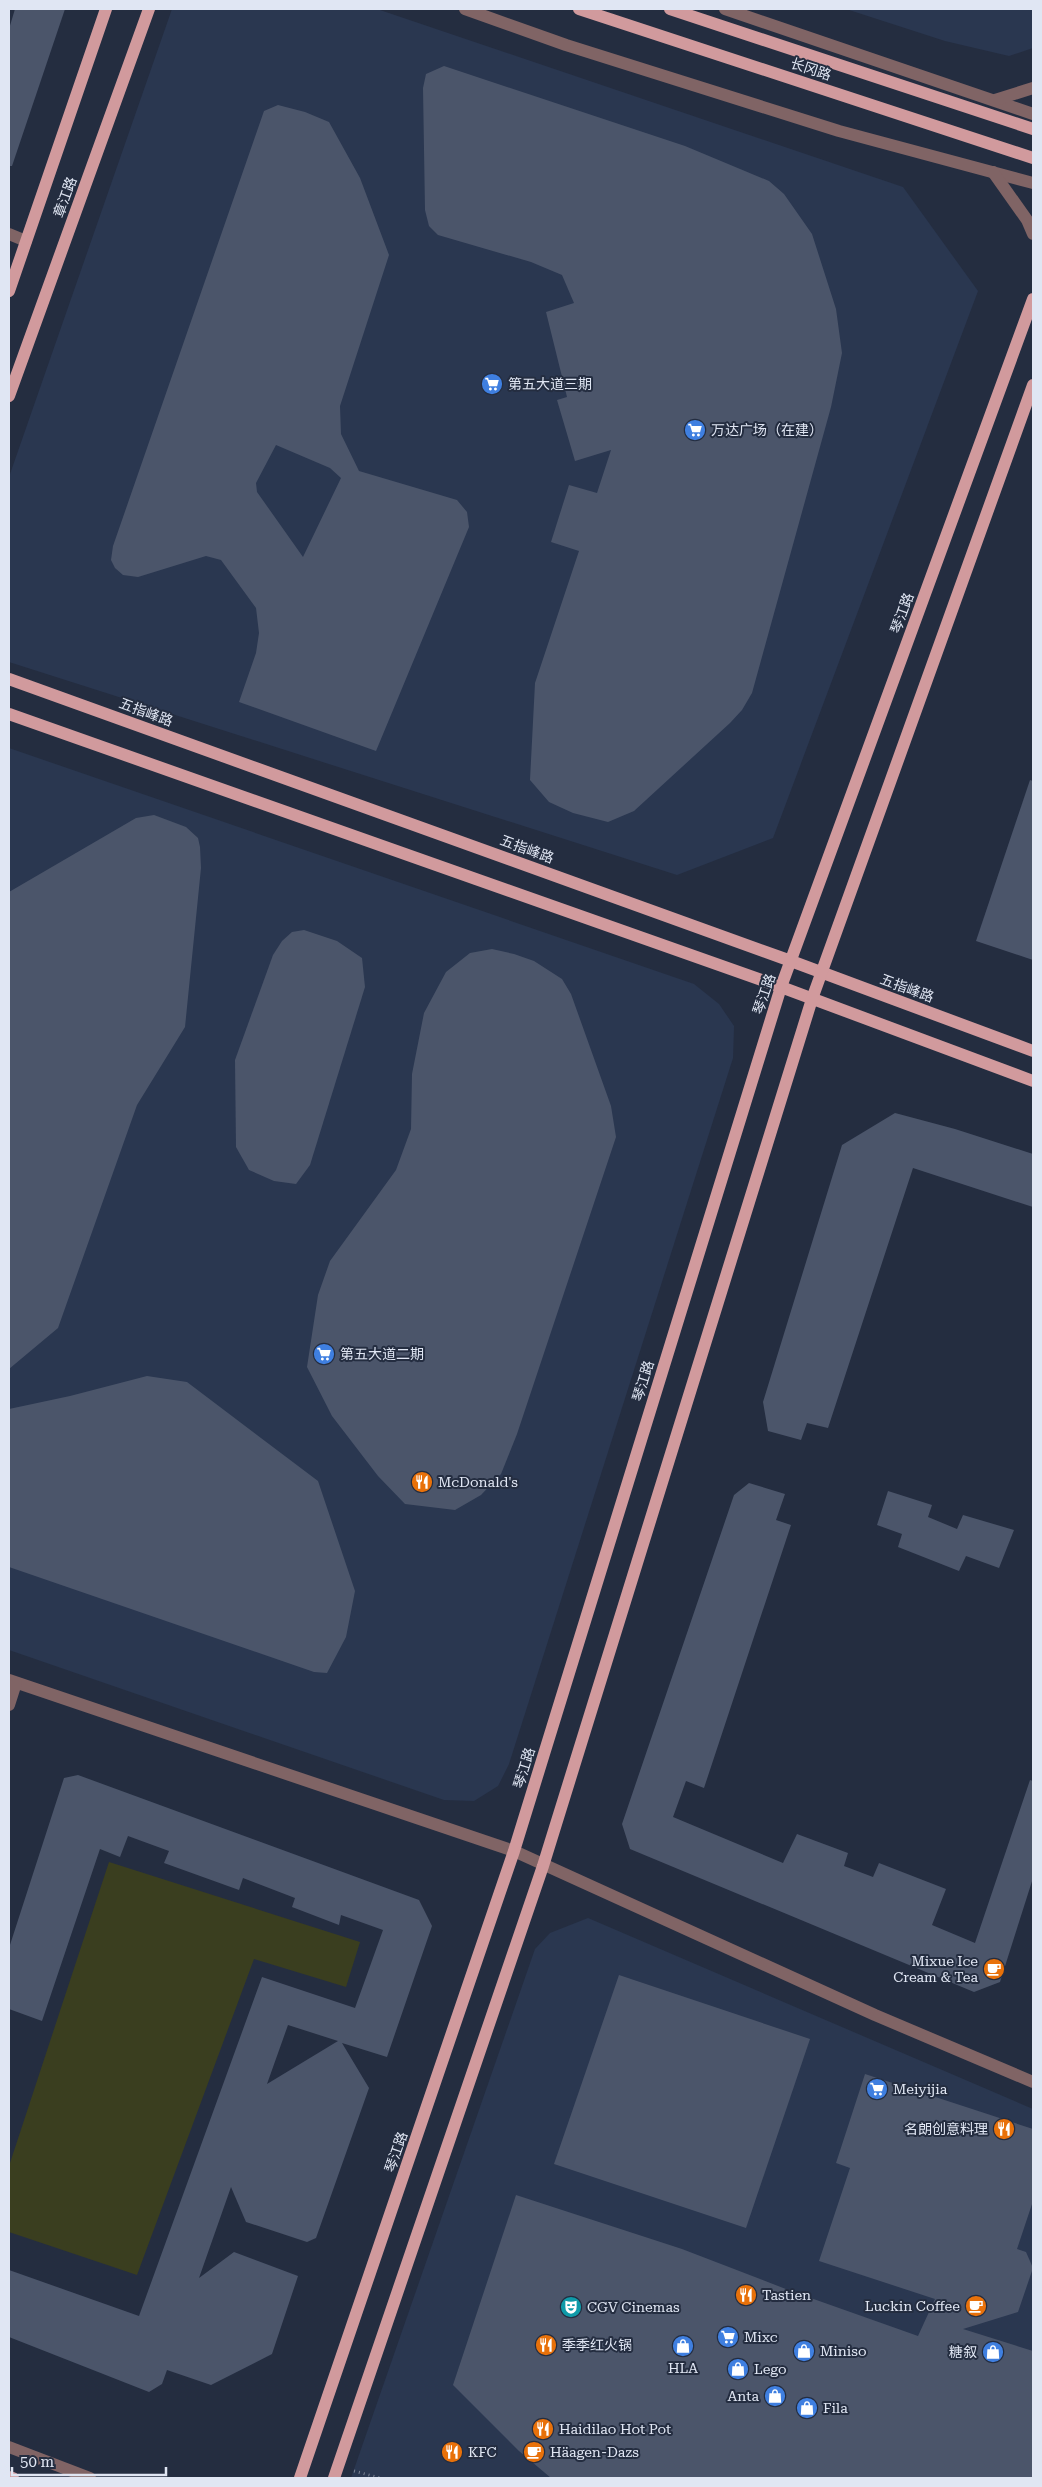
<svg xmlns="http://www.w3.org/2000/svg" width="1042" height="2487" font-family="'Roboto Serif','Noto Sans SC',serif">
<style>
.built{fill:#2a3750}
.garden{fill:#3a3e1f}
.building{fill:#4b556a;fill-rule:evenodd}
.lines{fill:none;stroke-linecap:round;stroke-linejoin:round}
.path{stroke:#7c8393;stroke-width:3;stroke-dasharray:1 4;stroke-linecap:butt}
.minor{stroke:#806465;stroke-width:12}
.major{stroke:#d19a9d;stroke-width:12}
.labels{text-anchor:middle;stroke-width:4;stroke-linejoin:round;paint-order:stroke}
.street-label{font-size:14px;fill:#e0e6f3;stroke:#242d40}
.poi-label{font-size:14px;fill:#e0e6f3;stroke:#242d40;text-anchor:start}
</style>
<rect width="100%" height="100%" fill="#242d40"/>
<g class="built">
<polygon points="172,9 377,9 903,187 978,291 773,838 677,875 9,662 9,477"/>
<polygon points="846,9 1033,9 1033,48 1009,56 945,41"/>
<polygon points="9,748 694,984 719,1004 734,1026 733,1058 509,1764 498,1786 474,1801 444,1800 9,1650"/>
<polygon points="588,1918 1033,2109 1033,2478 351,2478 535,1949 550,1933"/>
</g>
<polygon class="garden" points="109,1862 360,1942 346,1987 254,1959 137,2275 9,2232 9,2166"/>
<g class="building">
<polygon points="15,9 65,9 12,166 9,166 9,29"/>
<polygon points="444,66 685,146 769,181 784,194 812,234 836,309 842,353 831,407 752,693 742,710 730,723 634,811 608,822 573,813 549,802 530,780 535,683 579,551 551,542 569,485 597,493 611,450 575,461 557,400 567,397 546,312 574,303 562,275 531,262 438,235 429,226 425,210 423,88 426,74"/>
<path d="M278,105L305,112L329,122L360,178L389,255L340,406L341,434L359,471L457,500L467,512L469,527L376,751L239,702L256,653L259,633L256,608L221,560L206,556L138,577L123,575L115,568L111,560L113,546L264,111ZM276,445L330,468L341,478L303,557L257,492L256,483Z"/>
<polygon points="1030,780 1033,781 1033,960 976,941"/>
<polygon points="154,815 186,827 198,838 200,847 201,868 185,1027 137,1105 58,1328 9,1369 9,892 136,818"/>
<polygon points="304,930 337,941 362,958 365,987 310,1165 296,1184 274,1181 249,1170 236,1147 235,1060 273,955 282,941 292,932"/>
<polygon points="492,949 514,954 534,961 562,979 571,994 611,1106 616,1137 517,1434 501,1474 481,1495 455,1510 405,1504 378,1476 332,1416 307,1367 318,1295 330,1261 396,1170 411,1129 412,1074 424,1013 446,972 470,953"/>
<polygon points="895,1113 955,1129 1033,1154 1033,1207 913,1168 828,1428 807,1423 801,1440 768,1431 763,1402 842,1145"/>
<polygon points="147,1376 187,1382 318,1481 355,1591 346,1637 327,1673 314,1672 9,1567 9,1409 70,1396"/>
<polygon points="749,1483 785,1494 776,1520 791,1525 704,1788 686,1781 673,1817 783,1863 797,1834 848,1853 844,1866 873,1877 879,1863 946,1889 932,1925 975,1943 1030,1780 1033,1781 1033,1878 1000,1982 974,1992 630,1849 622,1824 734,1495"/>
<polygon points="888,1491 932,1505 928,1517 957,1529 963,1515 1014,1530 999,1568 966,1556 959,1571 898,1547 902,1534 877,1525"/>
<path d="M78,1775L419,1900L432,1926L387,2057L342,2043L369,2088L316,2238L307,2242L246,2222L231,2187L199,2278L234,2252L298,2276L272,2354L211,2385L167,2370L162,2384L149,2392L9,2337V2270L139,2316L262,1977L355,2008L383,1930L341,1915L339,1925L292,1907L295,1898L243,1878L239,1890L164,1863L169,1851L128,1836L120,1857L100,1849L42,2021L9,2009V1948L64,1778ZM288,2025L338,2041L267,2084Z"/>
<polygon points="619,1975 810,2039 746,2228 554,2164"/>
<polygon points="865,2074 1033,2129 1033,2201 1017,2249 1026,2252 1033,2268 1018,2312 963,2329 1033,2351 1033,2478 551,2478 519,2451 453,2385 516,2195 682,2249 791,2291 918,2336 935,2299 819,2261 850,2168 836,2163"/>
</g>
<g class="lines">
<polyline class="path" points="354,2471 380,2478"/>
<g class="minor">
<polyline points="465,9 566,45 839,131 1033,183"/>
<polyline points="725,9 1033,114"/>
<polyline points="995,100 1033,88"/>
<polyline points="993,172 1027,220 1033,234"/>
<polyline points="9,234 26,241"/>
<polyline points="9,1680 514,1851 875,2015 1033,2082"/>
<polyline points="9,1705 16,1683"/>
<polyline points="9,2447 90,2478"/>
</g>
<g class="major">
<polyline points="579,9 1033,158"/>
<polyline points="670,9 1033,129"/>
<polyline points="9,291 106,9"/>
<polyline points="9,396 149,9"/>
<polyline points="9,679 791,961 1033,1051"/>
<polyline points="9,714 781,987 1033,1081"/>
<polyline points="9,2477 13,2478"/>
<polyline points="300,2478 514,1851 781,987 1033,299"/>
<polyline points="334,2478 543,1866 812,999 1033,385"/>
</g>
</g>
<defs>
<g id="supermarket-disc" transform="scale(1.125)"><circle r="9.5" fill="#3f7fe0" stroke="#242d40"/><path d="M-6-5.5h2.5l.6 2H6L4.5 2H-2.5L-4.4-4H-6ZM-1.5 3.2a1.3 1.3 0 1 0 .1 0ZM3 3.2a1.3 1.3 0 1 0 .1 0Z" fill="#fff"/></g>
<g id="restaurant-disc" transform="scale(1.125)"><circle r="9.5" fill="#e8710a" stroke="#242d40"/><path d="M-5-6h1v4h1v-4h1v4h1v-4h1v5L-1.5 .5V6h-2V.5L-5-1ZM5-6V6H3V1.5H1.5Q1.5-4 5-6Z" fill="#fff"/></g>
<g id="cafe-disc" transform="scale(1.125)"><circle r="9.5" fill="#e8710a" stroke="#242d40"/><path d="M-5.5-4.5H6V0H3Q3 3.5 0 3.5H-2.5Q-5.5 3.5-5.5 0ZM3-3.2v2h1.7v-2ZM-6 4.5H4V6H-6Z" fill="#fff"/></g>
<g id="theatre-disc" transform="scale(1.125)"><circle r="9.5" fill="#0f9aa8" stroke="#242d40"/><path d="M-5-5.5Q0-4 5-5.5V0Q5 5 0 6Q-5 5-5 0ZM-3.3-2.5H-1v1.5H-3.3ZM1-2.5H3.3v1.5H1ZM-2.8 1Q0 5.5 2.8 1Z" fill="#fff"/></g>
<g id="shop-disc" transform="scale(1.125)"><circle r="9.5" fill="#3f7fe0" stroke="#242d40"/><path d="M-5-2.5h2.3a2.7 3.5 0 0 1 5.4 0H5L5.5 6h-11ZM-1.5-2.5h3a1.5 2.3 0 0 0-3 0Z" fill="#fff"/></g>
</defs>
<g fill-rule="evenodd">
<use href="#supermarket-disc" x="492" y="384"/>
<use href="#supermarket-disc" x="695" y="430"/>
<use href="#supermarket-disc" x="324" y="1354"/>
<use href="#restaurant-disc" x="422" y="1482"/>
<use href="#cafe-disc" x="994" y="1969"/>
<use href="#supermarket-disc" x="877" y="2089"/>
<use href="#restaurant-disc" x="1004" y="2129"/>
<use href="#restaurant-disc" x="746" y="2295"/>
<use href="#cafe-disc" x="976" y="2306"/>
<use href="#theatre-disc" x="571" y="2307"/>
<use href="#supermarket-disc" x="728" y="2337"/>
<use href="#restaurant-disc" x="546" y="2345"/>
<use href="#shop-disc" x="683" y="2346"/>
<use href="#shop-disc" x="804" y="2351"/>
<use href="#shop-disc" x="993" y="2352"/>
<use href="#shop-disc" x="738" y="2369"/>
<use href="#shop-disc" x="775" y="2396"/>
<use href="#shop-disc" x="807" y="2408"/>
<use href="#restaurant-disc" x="543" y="2429"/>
<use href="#restaurant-disc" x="452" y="2452"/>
<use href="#cafe-disc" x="534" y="2452"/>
</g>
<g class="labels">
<g class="street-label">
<text transform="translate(811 69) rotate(18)" y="5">长冈路</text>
<text transform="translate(65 197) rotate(-70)" y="5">章江路</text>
<text transform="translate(902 613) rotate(-70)" y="5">琴江路</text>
<text transform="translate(146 712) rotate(20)" y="5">五指峰路</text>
<text transform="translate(527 849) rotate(20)" y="5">五指峰路</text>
<text transform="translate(907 988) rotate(20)" y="5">五指峰路</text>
<text transform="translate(764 994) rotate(-71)" y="5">琴江路</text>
<text transform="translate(643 1381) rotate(-73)" y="5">琴江路</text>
<text transform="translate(524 1768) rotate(-73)" y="5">琴江路</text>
<text transform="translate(396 2152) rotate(-71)" y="5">琴江路</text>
</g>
<g class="poi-label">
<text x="508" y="389">第五大道三期</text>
<text x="711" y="435">万达广场（在建）</text>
<text x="340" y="1359">第五大道二期</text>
<text x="438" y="1487">McDonald's</text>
<text x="978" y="1966" text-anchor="end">Mixue Ice<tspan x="978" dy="16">Cream &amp; Tea</tspan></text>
<text x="893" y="2094">Meiyijia</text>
<text x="988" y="2134" text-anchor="end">名朗创意料理</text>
<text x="762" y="2300">Tastien</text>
<text x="960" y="2311" text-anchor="end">Luckin Coffee</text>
<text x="587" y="2312">CGV Cinemas</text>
<text x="744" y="2342">Mixc</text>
<text x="562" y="2350">季季红火锅</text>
<text x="820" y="2356">Miniso</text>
<text x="977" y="2357" text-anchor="end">糖叙</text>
<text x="683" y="2373" text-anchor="middle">HLA</text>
<text x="754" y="2374">Lego</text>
<text x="759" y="2401" text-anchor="end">Anta</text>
<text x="823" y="2413">Fila</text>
<text x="559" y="2434">Haidilao Hot Pot</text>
<text x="468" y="2457">KFC</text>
<text x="550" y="2457">Häagen-Dazs</text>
</g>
</g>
<rect width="1042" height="2487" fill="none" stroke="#e0e6f3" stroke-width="20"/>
<path d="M12 2467v8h154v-8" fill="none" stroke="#e0e6f3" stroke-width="2.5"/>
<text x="20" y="2467" font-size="15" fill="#e0e6f3" stroke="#242d40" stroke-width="4" paint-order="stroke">50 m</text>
</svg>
